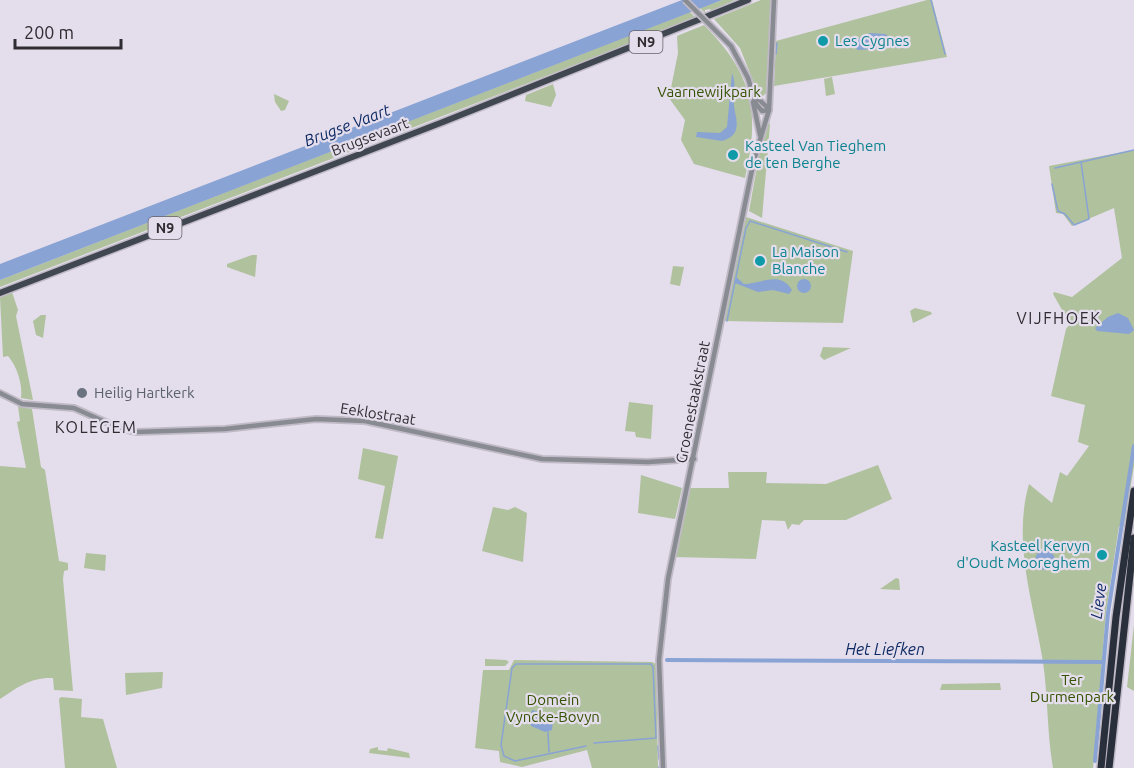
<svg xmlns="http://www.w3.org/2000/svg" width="1134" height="768" font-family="Ubuntu,sans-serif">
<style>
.green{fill:#b0c19e}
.water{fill:#88a3d4}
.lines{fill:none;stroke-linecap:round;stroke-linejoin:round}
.stream{stroke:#88a3d4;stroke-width:1.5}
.canal{stroke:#88a3d4;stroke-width:4}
.minor-casing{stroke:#c0bac6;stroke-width:8}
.major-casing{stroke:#c0bac6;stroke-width:9}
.highway-casing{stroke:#c0bac6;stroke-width:10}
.minor{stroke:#888b91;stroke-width:4.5}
.major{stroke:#414751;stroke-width:6}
.highway{stroke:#29303b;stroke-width:7}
.minor-bridge-casing{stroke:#c0bac6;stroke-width:8;stroke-linecap:butt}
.minor-bridge{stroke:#888b91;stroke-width:4.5}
.culture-dot{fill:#0f9aa8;stroke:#e4ddeb;stroke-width:2}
.worship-dot{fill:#6b7280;stroke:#e4ddeb;stroke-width:2}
.labels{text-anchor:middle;stroke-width:4.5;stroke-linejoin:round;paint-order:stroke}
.shield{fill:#e4ddeb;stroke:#65616a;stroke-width:1.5}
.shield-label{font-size:14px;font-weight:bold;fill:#2f2c32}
.culture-label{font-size:15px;fill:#0d838f;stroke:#e4ddeb;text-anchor:start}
.park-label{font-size:15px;fill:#355300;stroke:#e4ddeb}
.street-label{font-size:15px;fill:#2f2c32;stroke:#e4ddeb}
.worship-label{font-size:15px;fill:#5b616d;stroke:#e4ddeb;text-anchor:start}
.water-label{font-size:16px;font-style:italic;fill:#0e2a65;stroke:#e4ddeb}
.neighbourhood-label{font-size:16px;letter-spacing:1.5px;fill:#2f2c32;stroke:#e4ddeb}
</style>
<rect width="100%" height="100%" fill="#e4ddeb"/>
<g class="green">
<polygon points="722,0 735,0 711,11 710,9 705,10 705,13 700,8"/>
<polygon points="761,0 772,0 766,93 763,96 759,96 740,48 714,19"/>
<polygon points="927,0 932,0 947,57 774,86 776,41"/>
<polygon points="690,12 696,18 0,287 0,280"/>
<path d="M704,25C752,73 761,112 745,178L694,164L681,140L685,120L669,98L678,53L677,36Z"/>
<polygon points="832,77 835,94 826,96 824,79"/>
<polygon points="553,84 556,95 551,107 525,101 526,95"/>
<polygon points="274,94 289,101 285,110 281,111 275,102"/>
<polygon points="769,122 770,125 762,218 749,211 759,156"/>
<path d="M1134,150V466L1124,526H1119L1106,612L1093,768H1053C1047,733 1048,697 1043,662C1034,604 1012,543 1029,484L1052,503L1060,472L1067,476L1089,446L1078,442L1085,405L1051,396L1066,329L1070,324L1053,294L1054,292L1072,297L1122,258L1114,208L1072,226L1063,214L1056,213L1049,166Z"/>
<polygon points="746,217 853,251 843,323 724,321"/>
<polygon points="252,255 257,255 255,277 227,267 227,264"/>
<polygon points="673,266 684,267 680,286 670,284"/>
<path d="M12,292L18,310L16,316L33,400L21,398C23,385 17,366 8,356L3,357L0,297Z"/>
<polygon points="915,308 931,312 932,314 913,323 910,311"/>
<polygon points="41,315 46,315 43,338 36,335 33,321"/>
<polygon points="823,347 850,348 851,348 824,360 820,356"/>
<polygon points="629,402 653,405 651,439 636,437 635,432 625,431"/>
<path d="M18,406L32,409L41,467L45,470L59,561L68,563V570L64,571L63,579L73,691L54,690L53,678C31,677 18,687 0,699V466L26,468L17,422L20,421Z"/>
<polygon points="363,448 398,456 383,539 375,538 385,486 358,479"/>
<polygon points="878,465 892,499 846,520 804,520 799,525 792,524 788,530 785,521 762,520 756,559 674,557 690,488 729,488 728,472 767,472 766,483 826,484"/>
<polygon points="641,475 682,488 675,519 638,513"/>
<polygon points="493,507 508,510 515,507 527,513 523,562 482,551"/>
<polygon points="86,553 106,555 105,571 84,568"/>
<polygon points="896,578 899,579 900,590 880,589"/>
<polygon points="1134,625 1134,691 1127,687"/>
<polygon points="485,659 506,660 509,662 505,666 485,666"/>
<polygon points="514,660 652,662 656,664 658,768 592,768 587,750 522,767 500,762 499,751 475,748 483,670 509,670"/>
<polygon points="163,672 162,688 126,695 125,673"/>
<polygon points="1000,683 1001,690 940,690 942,684"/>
<polygon points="61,697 82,699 81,717 103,719 117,768 65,768 59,699"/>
<polygon points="378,747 378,750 387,751 388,748 409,753 410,758 369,753 370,749"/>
</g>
<g class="water">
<polygon points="682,0 722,0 0,280 0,264"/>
<polygon points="870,33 885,34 903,47 857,50 854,41"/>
<path d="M732,73C737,86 733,94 734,106C736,120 743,135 722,141L696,137L697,132L720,133L727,127Z"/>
<path d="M736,277L744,284C761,284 780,270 792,290L789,294L773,290L758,292L735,283Z"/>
<circle cx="804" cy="286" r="7"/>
<polygon points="1118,313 1128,318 1134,330 1129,334 1097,331 1095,328 1108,317"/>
<circle cx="1045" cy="560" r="10"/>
<polygon points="532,710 550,715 553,719 552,730 545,732 531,726 529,719"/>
</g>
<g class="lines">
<g class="stream">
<polyline points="931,0 945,54"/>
<polyline points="776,54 777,43"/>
<polyline points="1055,168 1134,150"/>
<polyline points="1052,184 1058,211 1065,214 1074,225 1089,219 1081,162"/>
<polyline points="727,321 746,228 750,221 847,252"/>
<polyline points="548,732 549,752"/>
<polyline points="586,746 515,761 504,756 501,745 512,668 516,664 651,664 653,667 656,738 594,743"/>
<polyline points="658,746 659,759"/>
<polyline points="659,767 659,768"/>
</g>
<g class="canal">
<polyline points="667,660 1103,662"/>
<polyline points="1095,761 1108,613 1134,446"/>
</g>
<g class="minor-casing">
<g id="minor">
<polyline points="731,46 748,78 756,104 762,111 769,110"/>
<polyline points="755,96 768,108"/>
<polyline points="753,102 760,135"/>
<polyline points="0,393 22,404 74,408 119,428 136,432 225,429 316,419 365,421 542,459 648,462 694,459"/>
<polyline points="663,768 659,660 668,579 754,160 769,110 774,0"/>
</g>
</g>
<g class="major-casing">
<polyline id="major" points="0,293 443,122 748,0"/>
</g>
<g class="highway-casing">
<g id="highway">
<polyline points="1101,768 1116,617 1134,491"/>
<polyline points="1109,768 1134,538"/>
</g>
</g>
<use href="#minor" class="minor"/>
<use href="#major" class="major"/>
<use href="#highway" class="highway"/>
<g class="minor-bridge-casing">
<polyline id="minor-bridge" points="685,0 731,46"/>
</g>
<use href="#minor-bridge" class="minor-bridge"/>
</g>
<g class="culture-dot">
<circle cx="823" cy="41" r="6"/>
<circle cx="733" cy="155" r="6"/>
<circle cx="760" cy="261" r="6"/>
<circle cx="1102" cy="555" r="6"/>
</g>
<circle class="worship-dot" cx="82" cy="393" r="6"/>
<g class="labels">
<g class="shield">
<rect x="629.5" y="31" width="33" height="22" rx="4.5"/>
<rect x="148.5" y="217" width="33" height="22" rx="4.5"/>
</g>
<g class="shield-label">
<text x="646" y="47">N9</text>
<text x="165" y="233">N9</text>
</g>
<g class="culture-label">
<text x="835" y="46">Les Cygnes</text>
<text x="745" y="151">Kasteel Van Tieghem<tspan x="745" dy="17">de ten Berghe</tspan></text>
<text x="772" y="257">La Maison<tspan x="772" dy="17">Blanche</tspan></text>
<text x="1090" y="551" text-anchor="end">Kasteel Kervyn<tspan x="1090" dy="17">d'Oudt Mooreghem</tspan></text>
</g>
<g class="park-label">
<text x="709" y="97">Vaarnewijkpark</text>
<text x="1072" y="685">Ter<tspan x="1072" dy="17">Durmenpark</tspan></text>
<text x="553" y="705">Domein<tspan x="553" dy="17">Vyncke-Bovyn</tspan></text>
</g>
<g class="street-label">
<text transform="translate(370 137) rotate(-21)" y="5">Brugsevaart</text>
<text transform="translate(693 402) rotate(-79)" y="5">Groenestaakstraat</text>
<text transform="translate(378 414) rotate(9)" y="5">Eeklostraat</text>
</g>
<g class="worship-label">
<text x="94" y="398">Heilig Hartkerk</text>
</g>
<g class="water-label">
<text transform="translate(347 125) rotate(-21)" y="6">Brugse Vaart</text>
<text transform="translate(1098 601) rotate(-82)" y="6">Lieve</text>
<text x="885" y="655">Het Liefken</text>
</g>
<g class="neighbourhood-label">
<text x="1059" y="324">VIJFHOEK</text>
<text x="96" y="433">KOLEGEM</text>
</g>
</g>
<path d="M15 39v9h106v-9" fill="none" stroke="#2f2c32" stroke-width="3"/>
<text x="24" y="39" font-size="18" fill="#2f2c32" stroke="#e4ddeb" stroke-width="4.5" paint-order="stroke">200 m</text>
</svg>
